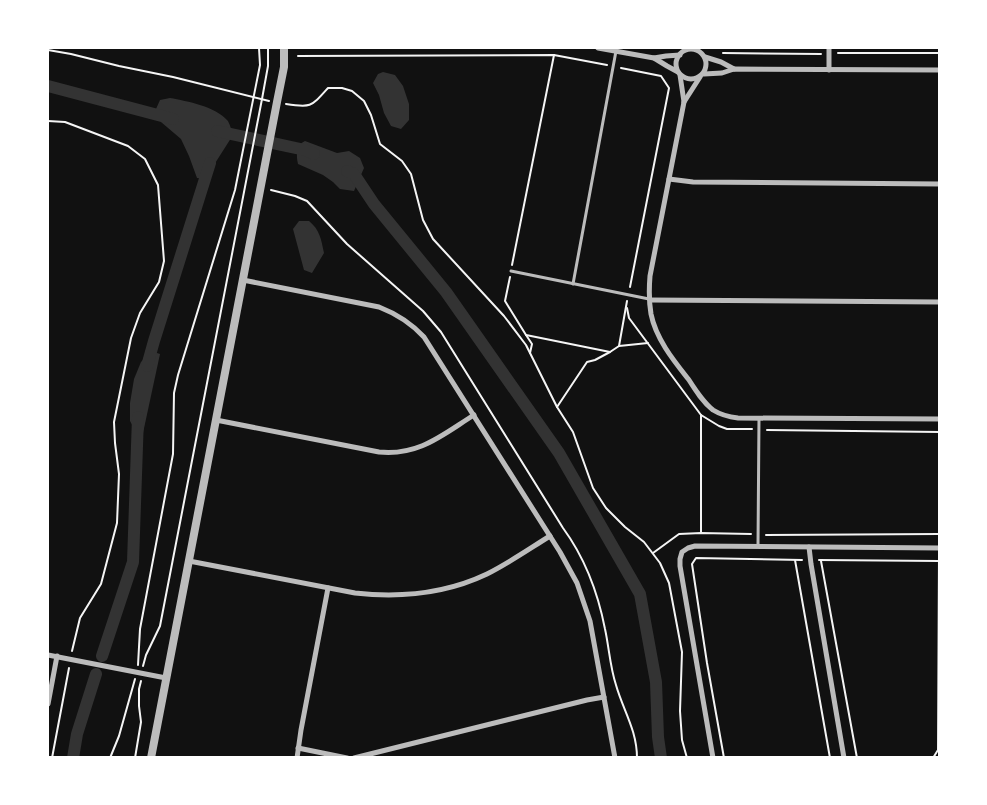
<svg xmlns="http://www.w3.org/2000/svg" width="987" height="805" font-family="Merriweather,serif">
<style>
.water{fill:#333}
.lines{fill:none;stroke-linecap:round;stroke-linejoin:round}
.canal{stroke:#333;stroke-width:12}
.path{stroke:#f5f5f5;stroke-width:2}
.service{stroke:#bcbcbc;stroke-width:3}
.minor{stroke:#bcbcbc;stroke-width:5}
.tertiary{stroke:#bcbcbc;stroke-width:8}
</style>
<rect width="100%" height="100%" fill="#111"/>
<g class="water">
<polygon points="383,72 395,75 403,86 409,104 409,120 401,129 391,126 384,113 379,95 373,83 378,74"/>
<path d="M170,98C187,101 216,107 227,120C230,123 231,130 233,135L205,179L197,178L189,156L181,139L161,122L156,109L160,100Z"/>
<path d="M305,141L337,153L349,151L360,158L364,168L354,191L340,189L333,182L323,175L298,164C296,155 296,145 305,141Z"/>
<path d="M299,221H309C320,230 321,239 324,253L312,273L304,270L293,229Z"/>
<polygon points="151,351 160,354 143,433 137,434 130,421 130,403 134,379 141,362"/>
</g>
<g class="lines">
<g class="canal">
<polyline points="48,86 173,119"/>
<polyline points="217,131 305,150 314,154"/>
<polyline points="347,171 354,174 374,204 446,292 559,453 640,594 656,682 658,737 661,758"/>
<polyline points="147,366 154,341 210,163"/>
<polyline points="102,656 133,562 138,417"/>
<polyline points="73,758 77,734 96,674"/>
</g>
<g class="path">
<polyline points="48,50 71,54 119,66 173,77 269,101"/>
<polyline points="723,53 821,54"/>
<polyline points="838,53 940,53"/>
<polyline points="298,56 554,55 607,65"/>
<polyline points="621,68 661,76 669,88 630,287"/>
<path d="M286,104C311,108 311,107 328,88H342L352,91L364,101L371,115L380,144L402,161L411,174L423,220L433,239L504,316L526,345L557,407L573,432L593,488L606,508L625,527L644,542L660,563L669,583L682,652L680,711L682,740L687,758"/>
<polyline points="48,121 65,122 128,146 145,159 158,185 164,261 159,282 140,313 131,338 114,422 115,443 119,474 117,523 101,584 80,618 72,651"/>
<path d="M271,190L295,196L307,201L347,244L423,311L441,332L563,528C585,558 598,593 605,629C609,647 610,667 616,685C623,710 637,730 637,758"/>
<polyline points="512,265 554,55"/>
<polyline points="510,277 505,301 526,335 610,352 619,346 627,301"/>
<polyline points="627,308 629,318 701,415 719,426 727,429 752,429"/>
<polyline points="526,335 532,344 530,353"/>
<polyline points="619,346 648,343"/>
<polyline points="557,407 587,362 595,360 610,352"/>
<polyline points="767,430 940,432"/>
<polyline points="701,533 701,415"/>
<polyline points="766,535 939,534"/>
<polyline points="939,541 940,506"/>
<polyline points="653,553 679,534 701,533 751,534"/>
<polyline points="795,560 830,758"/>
<polyline points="819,560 939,561"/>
<polyline points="821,561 857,758"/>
<polyline points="138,665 140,629 173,454 174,393 178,375 235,190 260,65 259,48"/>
<polyline points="143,666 146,655 160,626 262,99 268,66 268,48"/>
<polyline points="52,758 69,668"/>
<polyline points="110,758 119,736 135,679"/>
<polyline points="135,758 141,722 139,706 139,689 141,681"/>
<polyline points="724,758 707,663 692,564 696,558 802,560"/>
<polyline points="933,758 938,750 939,556"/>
</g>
<g class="service">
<polyline points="511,271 649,299"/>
<polyline points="573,284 616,51"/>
<polyline points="758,546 759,418"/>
</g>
<g class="minor">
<polyline points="598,48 654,58 667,66 678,72"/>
<circle cx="691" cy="64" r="15"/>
<polyline points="705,57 721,62 734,69"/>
<polyline points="654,58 666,56 680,55"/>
<polyline points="829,70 829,48"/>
<polyline points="704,74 722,73 734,69 940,70"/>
<path d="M680,75L684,102L650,276C649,288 649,302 651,314C656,339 674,361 689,380C696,391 703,402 713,410C721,415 729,417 738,418L940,419"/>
<polyline points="684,102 700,77"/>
<polyline points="669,179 693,182 940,184"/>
<path d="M243,280L379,307C397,314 411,323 424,337L560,552L577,583L590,621L615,758"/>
<polyline points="650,300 940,302"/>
<path d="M216,420L379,452C419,456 442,435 474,415"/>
<polyline points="809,547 811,564 844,758"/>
<path d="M189,561L355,593C400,598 445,594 487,574C509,563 529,549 550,536"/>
<polyline points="48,655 166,678"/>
<polyline points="48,704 57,656"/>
<polyline points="298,748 347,758"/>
<polyline points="297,758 301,730 328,588"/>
<polyline points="354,758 587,700 604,697"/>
<polyline points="713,758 680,566 680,559 682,552 688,548 695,546 940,548"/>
</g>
<polyline class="tertiary" points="151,758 277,102 284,67 284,48"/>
</g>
<rect width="987" height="805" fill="none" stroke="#ffffff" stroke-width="98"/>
</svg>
